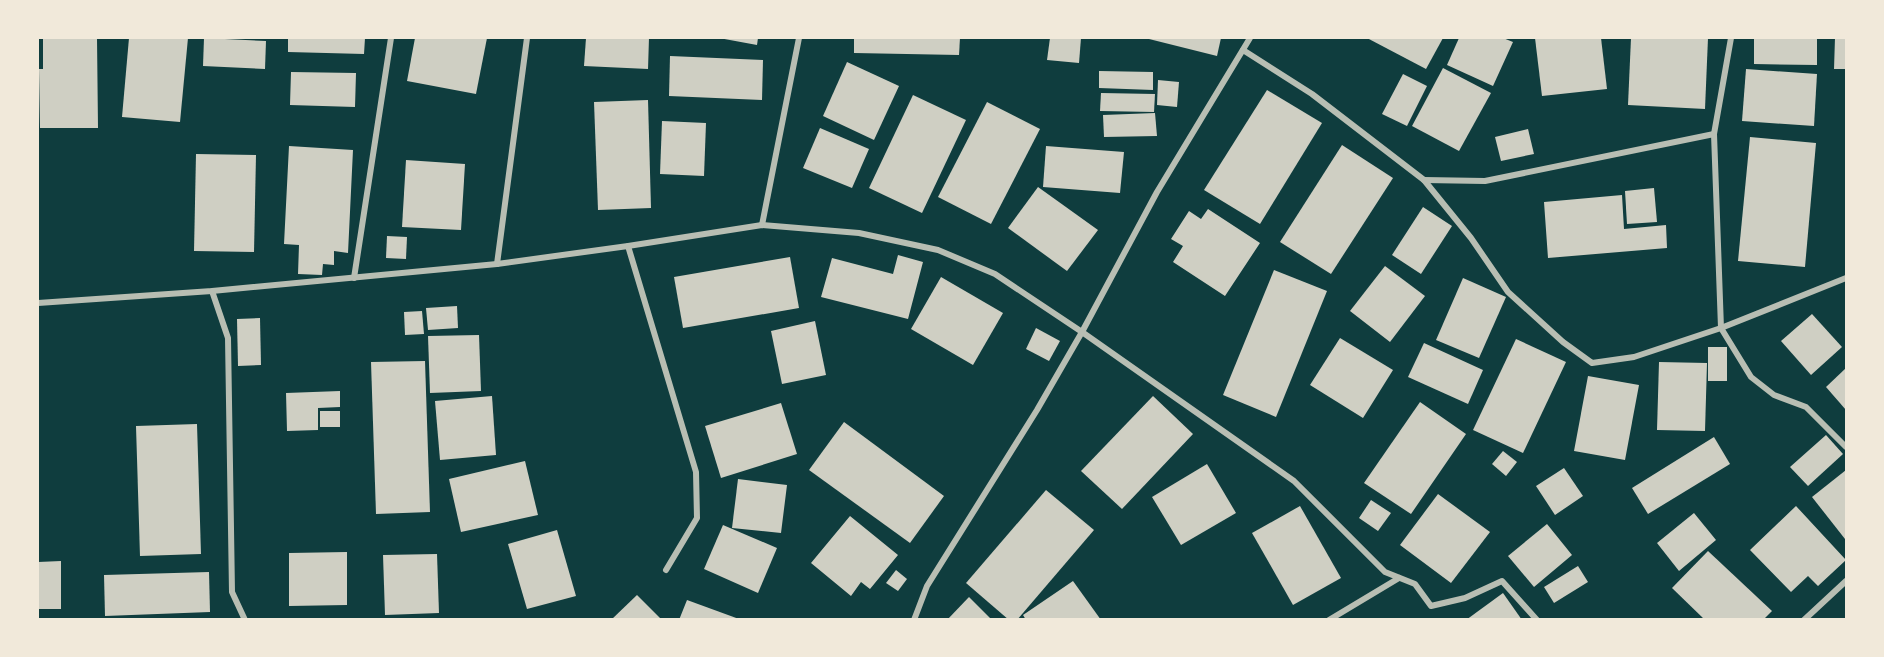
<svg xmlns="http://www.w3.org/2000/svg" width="1884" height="657" font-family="'DM Sans',sans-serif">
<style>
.building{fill:#cfcfc3}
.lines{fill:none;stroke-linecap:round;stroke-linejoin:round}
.minor{stroke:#b8beb3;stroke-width:6}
</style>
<rect width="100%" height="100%" fill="#0f3d3e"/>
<g class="building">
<polygon points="43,38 97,38 98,128 40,128 39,69 43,69"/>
<polygon points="129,38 188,38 180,122 122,117"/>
<polygon points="204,38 266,41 265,69 203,66"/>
<polygon points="288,38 365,38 364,54 288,52"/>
<polygon points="415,38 487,38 476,94 407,81"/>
<polygon points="586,38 649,38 648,69 584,66"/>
<polygon points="719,38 758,38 757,45"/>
<polygon points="854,38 960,38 959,55 854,53"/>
<polygon points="1050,38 1081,38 1079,63 1047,60"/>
<polygon points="1145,38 1221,38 1217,56"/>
<polygon points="1367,38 1443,38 1426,69"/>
<polygon points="1459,38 1503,38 1513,42 1493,86 1447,65"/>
<polygon points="1535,38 1601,38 1607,89 1542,96"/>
<polygon points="1631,38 1708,38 1705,109 1628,105"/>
<polygon points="1754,38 1817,38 1817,65 1754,64"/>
<polygon points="1835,38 1846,38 1846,69 1834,69"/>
<polygon points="670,56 763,60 762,100 669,96"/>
<polygon points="847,62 899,86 874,140 823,116"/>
<polygon points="1443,68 1491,93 1459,151 1412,126"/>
<polygon points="1746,69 1817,74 1814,126 1742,121"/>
<polygon points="1099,71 1153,72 1153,90 1099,88"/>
<polygon points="291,72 356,73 355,107 290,105"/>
<polygon points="1403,74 1427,86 1407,126 1382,114"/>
<polygon points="1158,80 1179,82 1177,107 1157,105"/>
<polygon points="1267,90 1322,123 1260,224 1204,190"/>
<polygon points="1101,93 1155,94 1154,112 1100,111"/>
<polygon points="913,95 966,120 922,213 869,188"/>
<polygon points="648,100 651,208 598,210 594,102"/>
<polygon points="987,102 1040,129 991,224 938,197"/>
<polygon points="1155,113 1157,136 1104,137 1103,115"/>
<polygon points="662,121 706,123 704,176 660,174"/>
<polygon points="820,128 869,149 852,188 803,168"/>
<polygon points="1528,129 1534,154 1501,161 1495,137"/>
<polygon points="1750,137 1816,143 1805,267 1738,261"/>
<polygon points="1342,145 1393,178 1331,274 1280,242"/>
<polygon points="289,146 353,150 348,253 334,251 334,265 323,264 322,275 298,274 299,245 284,244"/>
<polygon points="1046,146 1124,152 1120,193 1043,187"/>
<polygon points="196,154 256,155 254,252 194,251"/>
<polygon points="406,160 465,164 461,230 402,227"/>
<polygon points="1038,187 1098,230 1067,271 1008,228"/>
<polygon points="1654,188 1657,222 1627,224 1625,191"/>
<polygon points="1622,195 1624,229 1666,225 1667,248 1548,258 1544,202"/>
<polygon points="1423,207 1452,226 1421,274 1392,255"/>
<polygon points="1208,209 1260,243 1225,296 1173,262 1183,246 1171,239 1189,211 1201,219"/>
<polygon points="387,236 407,237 406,259 386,258"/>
<polygon points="898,255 923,262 908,319 821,297 832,258 893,274"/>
<polygon points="790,257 799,308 683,328 674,277"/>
<polygon points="1385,266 1425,296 1390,342 1350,311"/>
<polygon points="1274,270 1327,291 1276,417 1223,395"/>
<polygon points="941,277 1003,313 973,365 911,329"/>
<polygon points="1463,278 1506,297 1479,358 1436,340"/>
<polygon points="457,306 458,328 428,330 426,308"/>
<polygon points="422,311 424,334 405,335 404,312"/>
<polygon points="1812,314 1842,347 1811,375 1781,341"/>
<polygon points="260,318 261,365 238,366 237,319"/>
<polygon points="815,321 826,375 782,384 771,331"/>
<polygon points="1036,328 1060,341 1049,361 1026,349"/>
<polygon points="479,335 481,391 430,393 428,336"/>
<polygon points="1340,338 1393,370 1363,418 1310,385"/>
<polygon points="1516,339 1566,362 1523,453 1473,430"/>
<polygon points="1424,343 1483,370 1468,404 1408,377"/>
<rect x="1708" y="347" width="19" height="34"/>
<polygon points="425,361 430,512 376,514 371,362"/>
<polygon points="1659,362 1707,363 1705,431 1657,430"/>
<polygon points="1846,368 1846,410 1826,387"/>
<polygon points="1588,376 1639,385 1625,460 1574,451"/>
<polygon points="340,391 340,407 318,408 318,430 287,431 286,393"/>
<polygon points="492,396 496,455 440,460 435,401"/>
<polygon points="1153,396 1193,434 1122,509 1081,471"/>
<polygon points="1420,402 1466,434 1411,514 1364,483"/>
<polygon points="781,403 797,454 721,478 705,426"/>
<rect x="320" y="411" width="20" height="16"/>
<polygon points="844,422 944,496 910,543 809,470"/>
<polygon points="197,424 201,554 140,556 136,426"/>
<polygon points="1826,435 1843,454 1808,486 1790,467"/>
<polygon points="1714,437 1730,464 1648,514 1632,488"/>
<polygon points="1503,451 1517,462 1506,476 1492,464"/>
<polygon points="525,461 538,515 461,532 449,479"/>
<polygon points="1207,464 1236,513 1181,545 1152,497"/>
<polygon points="1564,468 1583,496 1555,515 1536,486"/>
<polygon points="1846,470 1846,538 1845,539 1812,497"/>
<polygon points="738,479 787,485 781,533 732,528"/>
<polygon points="1046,490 1094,530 1017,620 1009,620 966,583"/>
<polygon points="1438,494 1490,532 1451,583 1400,545"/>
<polygon points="1371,500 1391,513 1378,531 1359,518"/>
<polygon points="1300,506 1341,578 1293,605 1252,533"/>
<polygon points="1796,506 1846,560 1818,586 1808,576 1791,592 1750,550"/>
<polygon points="1694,513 1716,540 1679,571 1657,543"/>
<polygon points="850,516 898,555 870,589 861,582 851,596 811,563"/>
<polygon points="1547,524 1572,555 1534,587 1508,556"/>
<polygon points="723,525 777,548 758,593 704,569"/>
<polygon points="557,530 576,596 527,609 508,544"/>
<polygon points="1708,551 1772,611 1763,620 1705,620 1672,588"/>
<polygon points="347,552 347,605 289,606 289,553"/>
<polygon points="437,554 439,613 385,615 383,555"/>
<polygon points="61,561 61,609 38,609 38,562"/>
<polygon points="1578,566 1588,582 1554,603 1544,587"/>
<polygon points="896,570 907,579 898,591 886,583"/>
<polygon points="209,572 210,612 105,616 104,575"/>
<polygon points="1073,581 1101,620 1026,620 1023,615"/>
<polygon points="1503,593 1522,620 1466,620"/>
<polygon points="637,595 662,620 611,620"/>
<polygon points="969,597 992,620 947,620"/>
<polygon points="687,600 739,619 739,620 679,620"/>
</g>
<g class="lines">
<g class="minor">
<polyline points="1731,38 1714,134 1721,328 1751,377 1774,395 1806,407 1846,447"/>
<polyline points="1243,50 1312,94 1424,180 1471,238 1508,292 1563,342 1592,363 1634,357 1721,328 1846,278"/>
<polyline points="1424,180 1485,181 1714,134"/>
<polyline points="762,225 799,38"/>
<polyline points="628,246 696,472 697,518 666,570"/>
<polyline points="497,264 527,38"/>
<polyline points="354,278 391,38"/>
<polyline points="212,291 228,338 232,592 245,620"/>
<polyline points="38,303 212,291 497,264 628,246 762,225 859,233 938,250 995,274 1082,332 1294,481 1385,572 1415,584 1431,606 1465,598 1502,581 1537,620"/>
<polyline points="914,620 927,586 1037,410 1082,332 1157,192 1250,38"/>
<polyline points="1329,620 1399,578"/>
<polyline points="1804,620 1846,581"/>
</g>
</g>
<rect width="1884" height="657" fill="none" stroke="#f1e9da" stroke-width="78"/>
</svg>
